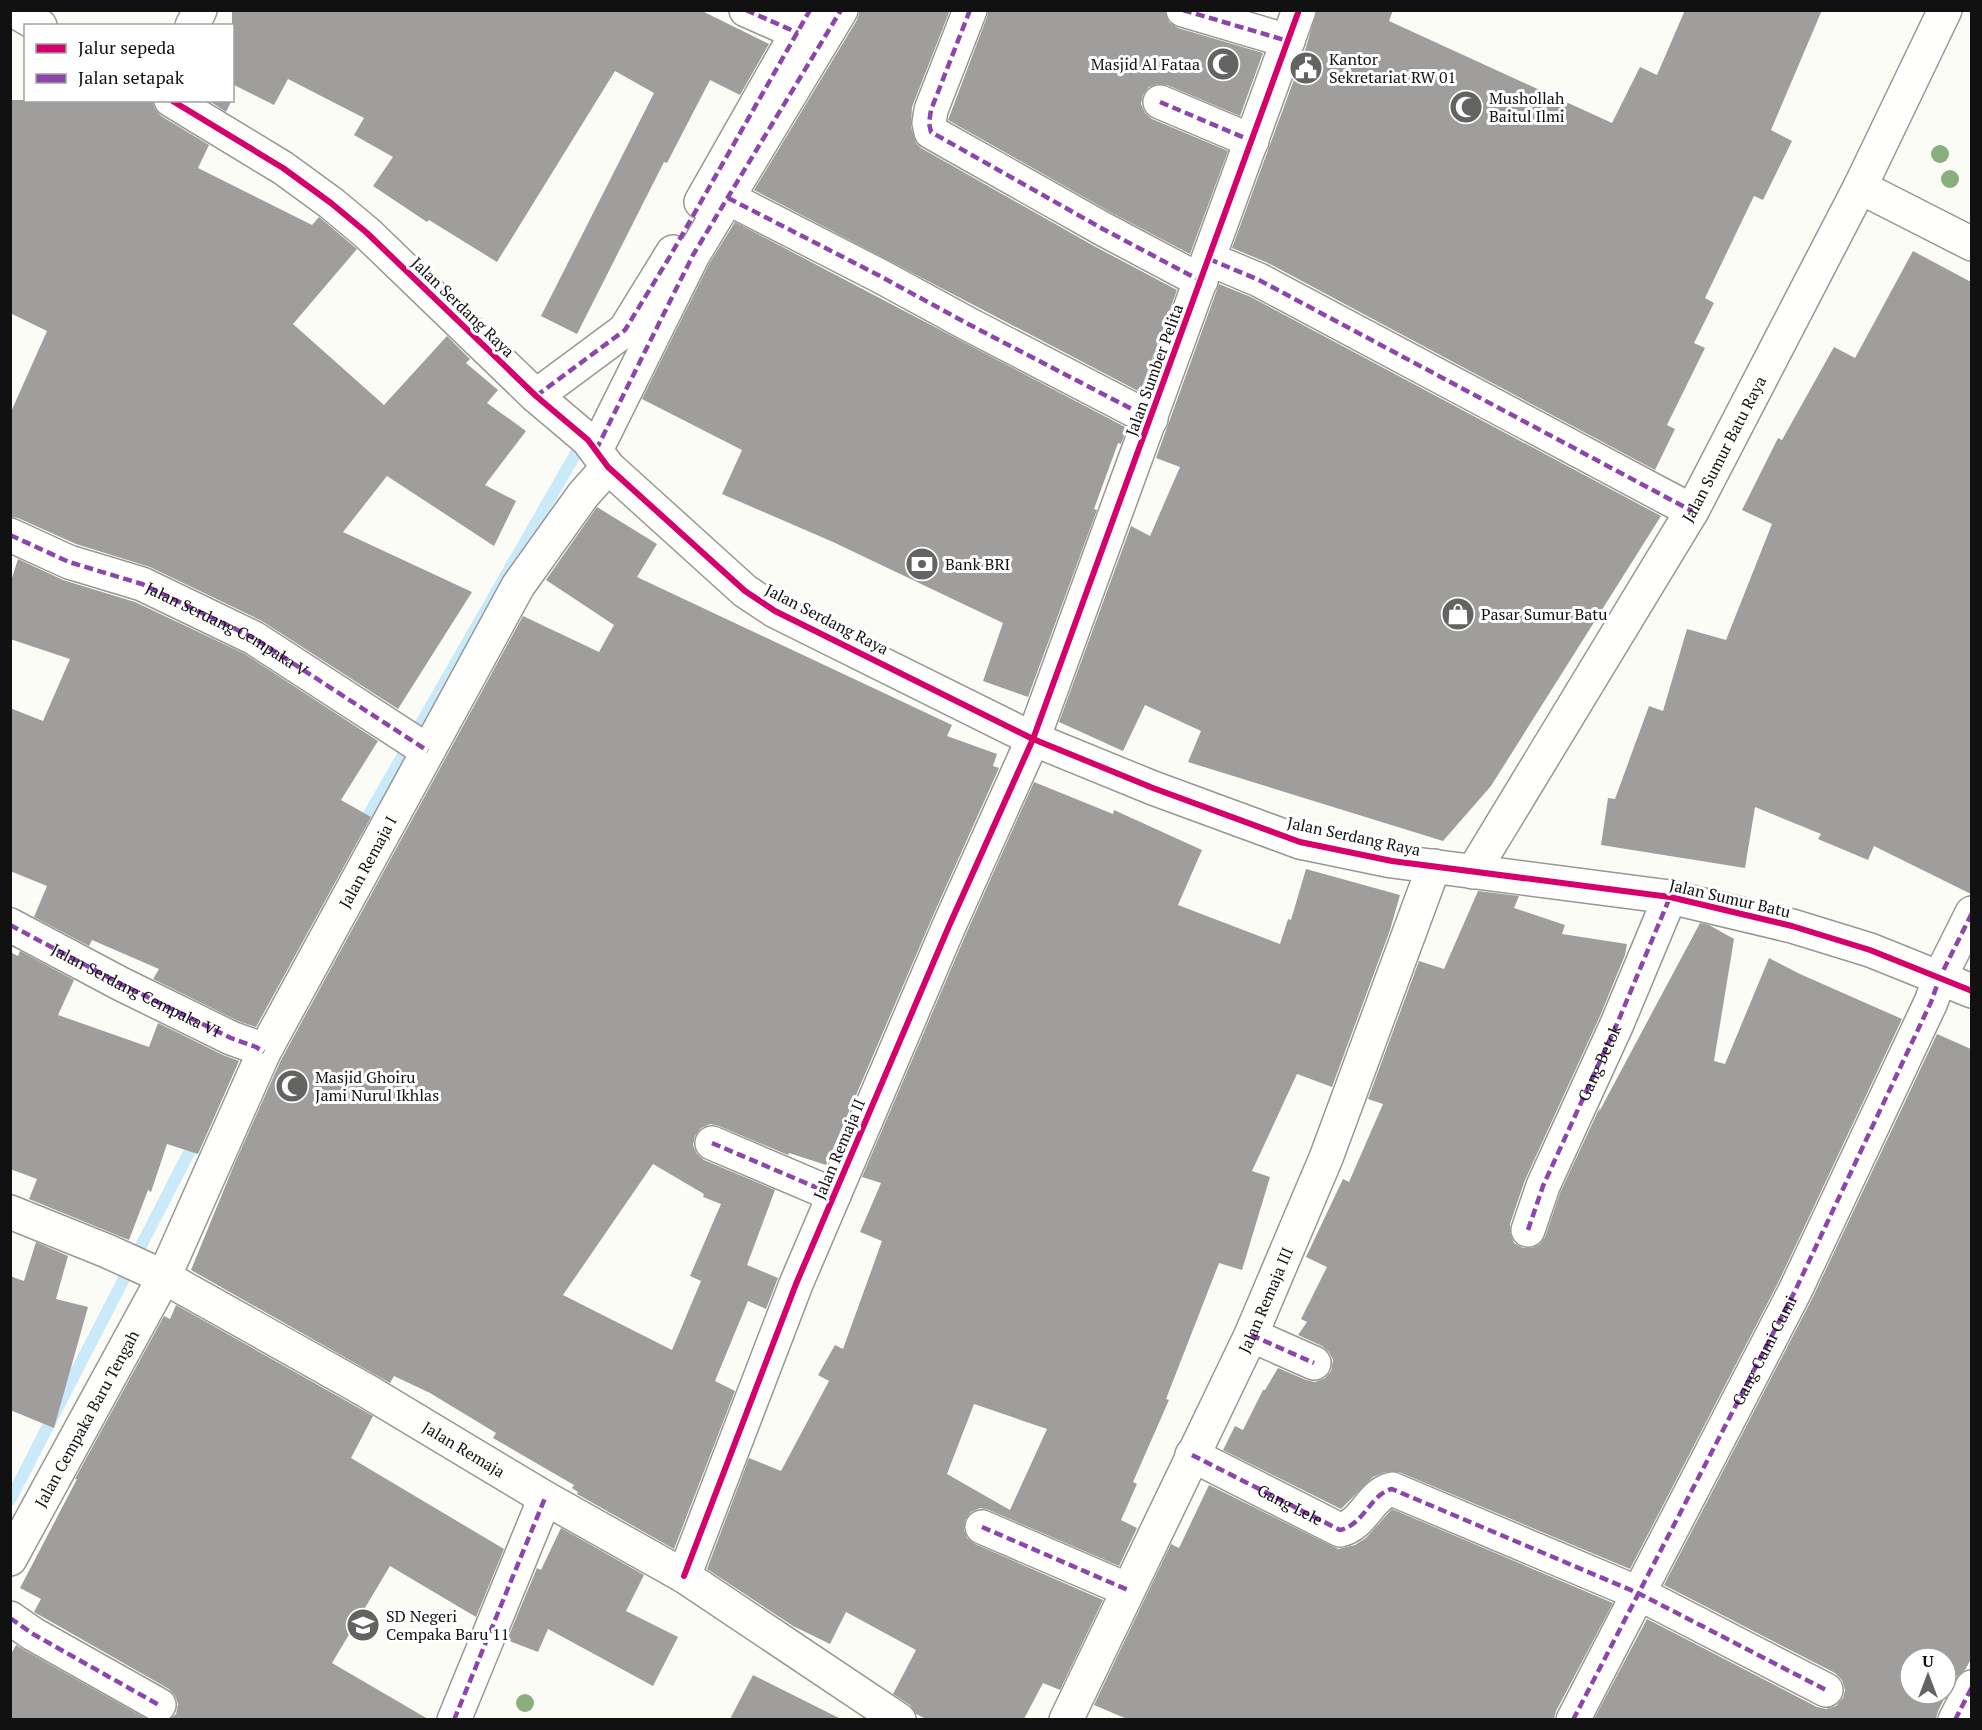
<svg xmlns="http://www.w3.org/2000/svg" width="1982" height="1730" font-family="'PT Serif',serif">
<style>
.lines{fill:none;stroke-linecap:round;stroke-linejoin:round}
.stream{stroke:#cbeaf9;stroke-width:12}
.building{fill:#a09e9c;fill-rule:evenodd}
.minor-casing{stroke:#979795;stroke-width:36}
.tertiary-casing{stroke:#979795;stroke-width:36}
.minor{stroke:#fffffe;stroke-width:33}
.tertiary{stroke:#fffffe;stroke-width:33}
.quiet{stroke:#8e44ad;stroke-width:4.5;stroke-dasharray:9 4.5;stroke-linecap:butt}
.cycleway-casing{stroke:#fff;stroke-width:10}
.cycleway{stroke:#d6006c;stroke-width:6}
.tree{fill:#8bae7e}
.labels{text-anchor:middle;stroke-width:6;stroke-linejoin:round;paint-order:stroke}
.poi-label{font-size:16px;fill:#111;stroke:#fff;text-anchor:start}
.street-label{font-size:16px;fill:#111;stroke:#fff}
</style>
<rect width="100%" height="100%" fill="#fcfcf7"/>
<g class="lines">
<g class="stream">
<polyline points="360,830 584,439"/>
<polyline points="10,1500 197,1137"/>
</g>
</g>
<g class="building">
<polygon points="232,10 700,10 769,44 740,95 710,80 667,163 664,162 577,334 541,316 654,93 615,71 497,262 429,220 427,222 373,186 393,157 354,135 364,118 288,79 274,105 232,84"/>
<polygon points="860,10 950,10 912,107 911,127 916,143 921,148 1094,246 1177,290 1140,392 754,190 857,20"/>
<polygon points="988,10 1165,10 1169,22 1178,28 1263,53 1240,116 1167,85 1157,84 1149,87 1143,95 1141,104 1145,113 1152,119 1228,151 1190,254 1112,213 948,120 987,17"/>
<polygon points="1317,10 1393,10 1389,21 1612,123 1640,67 1657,75 1685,10 1822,10 1771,130 1792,141 1763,200 1754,196 1705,298 1714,303 1694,343 1705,348 1667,425 1675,429 1655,470 1268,263 1232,248 1306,47"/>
<polygon points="10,100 152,100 155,109 161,116 209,145 198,168 312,225 319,217 357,249 293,324 384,405 447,336 470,359 466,363 498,390 487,403 526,431 485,485 516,501 494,546 387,476 343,532 472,592 398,709 262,621 150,567 76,544 18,518 10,517 10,414 47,331 10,313"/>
<polygon points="208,100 232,100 226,112"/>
<polygon points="735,222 1127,428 1121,444 1118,443 1094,509 1097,510 1028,697 983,681 1003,623 833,542 722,494 742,450 642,399 709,264"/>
<polygon points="1913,251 1971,282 1971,894 1874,846 1868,860 1818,839 1821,834 1755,807 1745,868 1601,845 1608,798 1615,799 1649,706 1663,711 1687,629 1726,640 1772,524 1742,510 1778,438 1782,440 1834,347 1855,358"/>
<polygon points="1219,284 1251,297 1661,516 1491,786 1443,841 1188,762 1201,731 1145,705 1123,751 1059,722 1131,526 1150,536 1180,467 1156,458"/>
<path d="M597,507L657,544L637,577L952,725L947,736L997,754L993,766L999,768L932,918L826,1165L789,1153L788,1155L719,1126L710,1124L701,1128L695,1136L693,1145L697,1154L704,1160L775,1190L747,1265L778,1278L766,1309L748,1301L715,1381L735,1391L674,1549L577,1494L578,1492L572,1488L574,1485L493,1438L496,1433L430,1393L394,1376L390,1383L191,1270L234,1165L281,1060L523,616L599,652L614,625L546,580ZM653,1164L704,1194L703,1197L721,1204L690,1276L701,1281L672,1350L563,1295Z"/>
<polygon points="18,559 63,580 135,602 245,654 378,741 341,800 371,817 256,1027 238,1021 153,979 159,969 92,940 89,946 34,917 47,886 10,871 10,708 43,721 70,659 10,639 10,584"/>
<path d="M1034,782L1113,814L1114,810L1202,850L1178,905L1280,944L1288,919L1291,920L1306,869L1400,895L1390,930L1332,1087L1297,1074L1252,1171L1270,1177L1242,1270L1219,1263L1166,1399L1169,1400L1133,1482L1137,1484L1121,1520L1137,1528L1119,1566L989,1510L980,1508L971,1512L965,1520L964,1530L967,1538L975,1544L1103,1600L1060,1690L1043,1683L1024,1719H926L916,1714L910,1705L893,1694L916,1650L846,1612L830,1644L793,1626L707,1569L749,1458L781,1471L829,1381L818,1375L835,1345L843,1349L882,1241L860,1232L881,1183L862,1177L966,934ZM974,1404L1047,1429L1010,1510L947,1474Z"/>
<polygon points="1478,891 1519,896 1514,908 1565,925 1562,934 1627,944 1625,955 1600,1016 1525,1180 1510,1224 1510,1233 1514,1243 1523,1248 1532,1248 1540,1244 1545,1237 1560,1193 1600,1107 1599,1112 1700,923 1709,925 1734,939 1714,1061 1725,1064 1769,958 1800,974 1902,1019 1778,1283 1630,1569 1399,1472 1385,1472 1373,1477 1341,1509 1223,1450 1235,1426 1243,1430 1263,1390 1265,1390 1278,1368 1306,1380 1315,1382 1325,1378 1331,1371 1333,1360 1329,1352 1322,1346 1298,1335 1307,1322 1301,1319 1327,1267 1306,1257 1343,1179 1349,1182 1383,1104 1368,1099 1419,961 1444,969"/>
<polygon points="20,951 74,980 58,1015 149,1047 158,1023 223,1055 239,1061 198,1154 167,1144 151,1192 148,1190 129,1240 29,1199 37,1179 10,1169 10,952 18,956"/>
<path d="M1937,1034L1971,1049V1659L1965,1670L1955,1678L1938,1711L1936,1719H1594L1647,1619L1817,1707L1826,1709L1836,1706L1843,1698L1845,1690L1842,1680L1835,1673L1664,1585L1812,1299ZM1910,1658H1946V1694H1910Z"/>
<polygon points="36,1242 68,1256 56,1299 88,1307 54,1428 10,1410 10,1276 24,1281"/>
<polygon points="176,1305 373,1416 351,1458 504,1549 476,1617 390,1566 332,1663 428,1719 170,1719 176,1714 178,1704 175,1696 169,1689 34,1612 41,1599 20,1588 77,1479 75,1479 164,1316 170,1319"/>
<polygon points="1209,1485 1338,1549 1355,1545 1366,1538 1392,1509 1613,1603 1556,1711 1554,1719 1127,1719 1094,1705 1171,1544 1179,1548"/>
<polygon points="561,1528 644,1575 626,1611 678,1637 653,1686 548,1629 538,1652 507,1640 537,1568 541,1570"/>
<polygon points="16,1645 24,1650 147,1719 10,1719 10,1656"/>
<polygon points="753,1675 841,1719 730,1719"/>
</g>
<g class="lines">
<g class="minor-casing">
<g id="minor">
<polyline points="746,10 798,33"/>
<polyline points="970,10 931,110 929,123 931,132 1103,229 1201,281"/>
<polyline points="1183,10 1288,41"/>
<polyline points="192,26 200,10"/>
<polyline points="1160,102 1252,141"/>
<polyline points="1860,187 1972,244"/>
<polyline points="728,198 880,276 970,325 1151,419"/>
<polyline points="701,202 810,10"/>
<polyline points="1209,259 1259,280 1692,511"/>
<polyline points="536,396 625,330 673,252"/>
<polyline points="596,450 693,255 841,10"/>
<path id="s1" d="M10,535L69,562L142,584L254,638L428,751"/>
<path id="s2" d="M10,925L121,984L231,1038L256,1047L264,1052"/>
<polyline points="712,1143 834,1195"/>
<path id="s3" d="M10,1212L107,1251L164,1277L367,1391L545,1498L684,1576L899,1720"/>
<path id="s4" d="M1528,1230L1543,1186L1617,1024L1670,897"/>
<polyline points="1251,1335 1314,1363"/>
<path id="s5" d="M1192,1455L1340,1530C1364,1525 1370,1494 1392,1489L1638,1593L1826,1690"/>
<polyline points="982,1527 1128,1590"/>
<path id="s6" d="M10,1559L164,1277L264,1052L518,586L583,495L608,467"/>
<polyline points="684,1576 796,1284 949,926 1033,739 1299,10"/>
<polyline points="10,1618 33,1634 159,1705"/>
<polyline points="454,1720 545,1498"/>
<path id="s7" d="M1066,1720L1251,1335L1326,1158L1434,866"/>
<path id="s8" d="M1573,1720L1795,1291L1931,1002L1940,977L1972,913"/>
<polyline points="1955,1720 1972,1687"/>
</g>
</g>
<g class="tertiary-casing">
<g id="tertiary">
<polyline points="13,10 40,26"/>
<polyline points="171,100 283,168 331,203 367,233 536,396 588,440 608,467 745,591 775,611 1033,739 1153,788 1300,842 1392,861 1670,897 1792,926 1870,950 1972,991"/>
<path id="s9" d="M1473,872L1692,511L1860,187L1945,10"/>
</g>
</g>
<use href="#minor" class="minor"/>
<use href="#tertiary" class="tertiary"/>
<g class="quiet">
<polyline points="746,10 798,33"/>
<polyline points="970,10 931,110 929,123 931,132 1103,229 1201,281"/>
<polyline points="1183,10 1288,41"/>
<polyline points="1160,102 1252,141"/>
<polyline points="728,198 880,276 970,325 1151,419"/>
<polyline points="1209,259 1259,280 1692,511"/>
<polyline points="536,396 625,330 669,258 810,10"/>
<polyline points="596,450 693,255 841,10"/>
<polyline points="10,535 69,562 142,584 254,638 428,751"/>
<polyline points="10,925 121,984 231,1038 256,1047 264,1052"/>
<polyline points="712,1143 834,1195"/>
<polyline points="1528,1230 1543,1186 1617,1024 1670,897"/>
<polyline points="1251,1335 1314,1363"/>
<path d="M1192,1455L1340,1530C1364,1525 1370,1494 1392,1489L1638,1593L1826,1690"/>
<polyline points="982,1527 1128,1590"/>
<polyline points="10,1618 33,1634 159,1705"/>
<polyline points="454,1720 545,1498"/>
<polyline points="1573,1720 1795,1291 1931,1002 1940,977 1972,913"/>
<polyline points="1955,1720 1972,1687"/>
</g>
<g class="cycleway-casing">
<g id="cycleway">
<polyline points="171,100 283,168 331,203 367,233 536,396 588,440 608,467 745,591 775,611 1033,739 1153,788 1300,842 1392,861 1670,897 1792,926 1870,950 1972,991"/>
<polyline points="684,1576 796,1284 949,926 1033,739 1299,10"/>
</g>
</g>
<use href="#cycleway" class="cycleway"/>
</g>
<g class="tree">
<circle cx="1940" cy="154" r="9"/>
<circle cx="1950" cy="179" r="9"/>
<circle cx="525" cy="1703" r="9"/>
</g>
<defs>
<g id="mosque-disc" transform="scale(1.725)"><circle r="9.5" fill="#636362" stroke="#fff"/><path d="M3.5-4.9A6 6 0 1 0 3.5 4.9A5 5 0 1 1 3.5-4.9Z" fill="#fff"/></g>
<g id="civic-disc" transform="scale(1.725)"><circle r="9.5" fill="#636362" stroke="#fff"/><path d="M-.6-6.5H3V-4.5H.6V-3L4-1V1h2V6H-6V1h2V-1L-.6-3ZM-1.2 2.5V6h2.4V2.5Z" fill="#fff"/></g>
<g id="bank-disc" transform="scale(1.725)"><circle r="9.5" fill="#636362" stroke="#fff"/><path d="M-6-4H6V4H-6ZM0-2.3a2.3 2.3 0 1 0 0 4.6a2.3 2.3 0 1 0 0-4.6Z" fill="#fff"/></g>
<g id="shop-disc" transform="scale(1.725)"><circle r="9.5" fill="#636362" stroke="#fff"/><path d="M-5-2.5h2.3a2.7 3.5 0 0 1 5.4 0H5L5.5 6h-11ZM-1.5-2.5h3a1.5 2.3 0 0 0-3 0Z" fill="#fff"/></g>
<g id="school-disc" transform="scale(1.725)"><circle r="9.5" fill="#636362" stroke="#fff"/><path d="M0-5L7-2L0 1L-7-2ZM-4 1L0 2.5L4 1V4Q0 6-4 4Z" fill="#fff"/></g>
</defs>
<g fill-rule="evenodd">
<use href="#mosque-disc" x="1223" y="64"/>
<use href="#civic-disc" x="1306" y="68"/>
<use href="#mosque-disc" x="1466" y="107"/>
<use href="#bank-disc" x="922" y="564"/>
<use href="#shop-disc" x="1458" y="614"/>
<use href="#mosque-disc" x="292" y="1086"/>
<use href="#school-disc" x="363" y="1625"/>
</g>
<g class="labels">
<g class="poi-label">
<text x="1329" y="65">Kantor<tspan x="1329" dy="18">Sekretariat RW 01</tspan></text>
<text x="1200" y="70" text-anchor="end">Masjid Al Fataa</text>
<text x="1489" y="104">Mushollah<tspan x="1489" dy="18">Baitul Ilmi</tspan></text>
<text x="945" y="570">Bank BRI</text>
<text x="1481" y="620">Pasar Sumur Batu</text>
<text x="315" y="1083">Masjid Ghoiru<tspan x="315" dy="18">Jami Nurul Ikhlas</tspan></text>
<text x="386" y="1622">SD Negeri<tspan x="386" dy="18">Cempaka Baru 11</tspan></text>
</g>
<g class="street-label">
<text transform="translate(463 307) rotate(44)" y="6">Jalan Serdang Raya</text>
<text transform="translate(1154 370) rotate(-70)" y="6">Jalan Sumber Pelita</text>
<text dy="6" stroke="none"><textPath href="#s9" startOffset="492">Jalan Sumur Batu Raya</textPath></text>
<text transform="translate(827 619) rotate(27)" y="6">Jalan Serdang Raya</text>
<text dy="6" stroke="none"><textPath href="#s1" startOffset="237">Jalan Serdang Cempaka V</textPath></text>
<text transform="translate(1354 836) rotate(12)" y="6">Jalan Serdang Raya</text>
<text dy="6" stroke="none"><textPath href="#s6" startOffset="784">Jalan Remaja I</textPath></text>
<text transform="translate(1730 898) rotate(13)" y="6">Jalan Sumur Batu</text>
<text dy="6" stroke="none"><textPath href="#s2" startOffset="142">Jalan Serdang Cempaka VI</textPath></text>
<text dy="6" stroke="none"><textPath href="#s4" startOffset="182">Gang Betok</textPath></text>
<text transform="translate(839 1149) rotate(-67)" y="6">Jalan Remaja II</text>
<text dy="6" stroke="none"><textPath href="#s7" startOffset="465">Jalan Remaja III</textPath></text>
<text dy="6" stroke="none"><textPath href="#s8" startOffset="416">Gang Cumi Cumi</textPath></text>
<text dy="6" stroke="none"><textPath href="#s6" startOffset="160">Jalan Cempaka Baru Tengah</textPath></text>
<text dy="6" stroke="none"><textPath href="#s3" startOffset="513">Jalan Remaja</textPath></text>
<text dy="6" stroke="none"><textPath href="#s5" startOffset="110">Gang Lele</textPath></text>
</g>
</g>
<rect width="1982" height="1730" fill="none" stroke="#111111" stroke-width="24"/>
<rect x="24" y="24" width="210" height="78" fill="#ffffff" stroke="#a0a0a0" stroke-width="1.5"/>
<rect x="36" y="44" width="30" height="9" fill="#d6006c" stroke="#a0a0a0" stroke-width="1.5"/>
<text x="78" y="54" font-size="18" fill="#111111">Jalur sepeda</text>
<rect x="36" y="74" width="30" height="9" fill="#8e44ad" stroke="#a0a0a0" stroke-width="1.5"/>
<text x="78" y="84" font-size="18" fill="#111111">Jalan setapak</text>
<g transform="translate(1928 1676)"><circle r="28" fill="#ffffff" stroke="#a0a0a0" stroke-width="1.5"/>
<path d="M0-4.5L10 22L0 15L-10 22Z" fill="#636362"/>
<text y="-9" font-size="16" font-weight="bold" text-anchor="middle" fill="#111111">U</text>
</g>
</svg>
